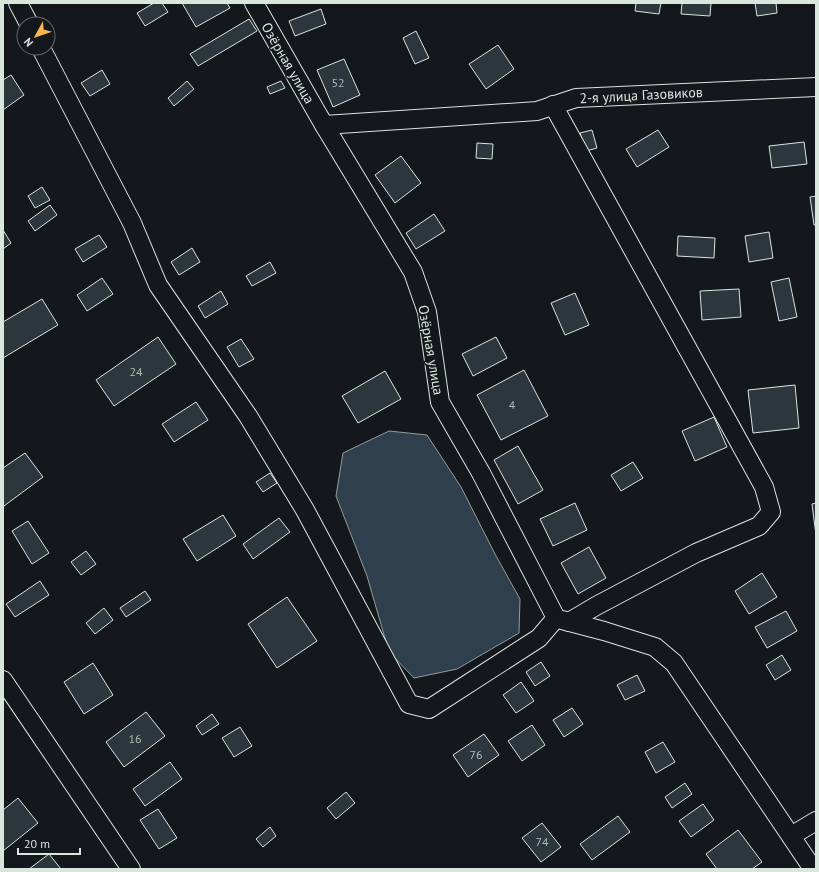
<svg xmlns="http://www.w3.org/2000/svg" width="819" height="872" font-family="'PT Sans',sans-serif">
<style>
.water{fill:#2f3f4d;stroke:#939e99}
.building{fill:#2c363c;stroke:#d8e6dc}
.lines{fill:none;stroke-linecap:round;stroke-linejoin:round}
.street-casing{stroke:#d8e6dc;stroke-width:20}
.street{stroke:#14181c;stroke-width:18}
.labels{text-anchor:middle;stroke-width:3;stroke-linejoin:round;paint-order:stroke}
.number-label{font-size:12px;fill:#adbab4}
.street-label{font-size:14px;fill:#d8e6dc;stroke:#14181c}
</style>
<rect width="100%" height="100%" fill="#14181c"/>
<polygon class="water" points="389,431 427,435 461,487 495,554 520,599 519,633 457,669 414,678 389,652 367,576 336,496 343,453"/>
<g class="building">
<polygon points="154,3 162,3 168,12 145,26 137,13"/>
<polygon points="182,3 227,3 230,8 196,27"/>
<polygon points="636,3 661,3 659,14 635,11"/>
<polygon points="682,3 711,3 710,16 681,14"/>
<polygon points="755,3 776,3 777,13 757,16"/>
<polygon points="321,9 326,24 295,36 289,21"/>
<polygon points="249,19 257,31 198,66 190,54"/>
<polygon points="416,31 429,58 415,64 403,38"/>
<polygon points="498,45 514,69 486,89 469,64"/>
<polygon points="344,59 360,95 333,107 317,70"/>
<polygon points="102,70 110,84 90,96 81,83"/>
<polygon points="11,75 24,95 3,110 3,80"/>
<polygon points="187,81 194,89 174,106 168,98"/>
<polygon points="281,81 285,88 270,94 267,87"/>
<polygon points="592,130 597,148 586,151 580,133"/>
<polygon points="658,130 669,147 637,167 626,149"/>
<polygon points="804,142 807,164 772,168 769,146"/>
<polygon points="477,143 493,144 492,159 476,158"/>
<polygon points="401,156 421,183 395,203 375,175"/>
<polygon points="42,187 50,200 35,208 28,196"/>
<polygon points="816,196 816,225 814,225 810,197"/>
<polygon points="50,205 57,215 35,231 28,221"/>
<polygon points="434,214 445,231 416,249 406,233"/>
<polygon points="3,230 11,243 3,249"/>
<polygon points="769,232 773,258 749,262 745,236"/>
<polygon points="99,235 107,247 83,262 75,249"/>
<polygon points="678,236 715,238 714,258 677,256"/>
<polygon points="192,248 200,262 179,275 171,262"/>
<polygon points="270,262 276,273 252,286 246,276"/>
<polygon points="102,278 113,294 87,311 77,295"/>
<polygon points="789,278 797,317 779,321 771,282"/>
<polygon points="739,289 741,317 702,320 700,291"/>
<polygon points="221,291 228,304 205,318 198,306"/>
<polygon points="575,293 589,325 565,335 551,303"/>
<polygon points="42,299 58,325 3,358 3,322"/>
<polygon points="158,337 176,364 114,406 96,380"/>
<polygon points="496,337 507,358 473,376 462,354"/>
<polygon points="241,339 254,359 239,367 227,347"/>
<polygon points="524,370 548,416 501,440 477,395"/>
<polygon points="385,371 401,399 358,423 342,396"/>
<polygon points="795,385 799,428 753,433 748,390"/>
<polygon points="196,402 208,420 174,442 162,424"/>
<polygon points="714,417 727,447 695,461 682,431"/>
<polygon points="518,446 543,490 518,504 494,460"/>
<polygon points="25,453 43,477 4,506 3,504 3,468"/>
<polygon points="633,462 643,478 621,491 611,475"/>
<polygon points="270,473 277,483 263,492 256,482"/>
<polygon points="575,503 587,530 553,546 540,519"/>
<polygon points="816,503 816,535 812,504"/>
<polygon points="223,515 236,536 197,561 183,539"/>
<polygon points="279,518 290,532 253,559 243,544"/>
<polygon points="28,521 49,553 32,564 12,531"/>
<polygon points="589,547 606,578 578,594 561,563"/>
<polygon points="86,551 96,564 81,575 71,562"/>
<polygon points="762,573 777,597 749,614 735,591"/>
<polygon points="40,581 49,595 15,617 6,604"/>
<polygon points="145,591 151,600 126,617 120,608"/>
<polygon points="287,597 317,641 277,668 248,624"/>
<polygon points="104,608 113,620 95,634 86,623"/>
<polygon points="786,611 797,631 767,648 755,627"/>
<polygon points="782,655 791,670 775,680 766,665"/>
<polygon points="541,662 550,676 535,686 526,672"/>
<polygon points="93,663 113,695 84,714 64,682"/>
<polygon points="637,675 645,691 625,700 617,685"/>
<polygon points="521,682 534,701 516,713 503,695"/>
<polygon points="572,708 583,724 564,737 553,720"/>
<polygon points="146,712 165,736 124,767 106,742"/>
<polygon points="212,714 219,724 202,735 196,726"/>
<polygon points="532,725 545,745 522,761 508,741"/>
<polygon points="240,727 252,746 234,757 222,738"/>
<polygon points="484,734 499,755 468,777 453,755"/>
<polygon points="663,742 675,762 656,773 645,752"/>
<polygon points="170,762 182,779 145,806 133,789"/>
<polygon points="685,783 692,794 672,808 665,797"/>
<polygon points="346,792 355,803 336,819 327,808"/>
<polygon points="18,798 38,823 3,851 3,810"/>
<polygon points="703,804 714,820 691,837 679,821"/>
<polygon points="158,809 177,838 159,849 140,820"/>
<polygon points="618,816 630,832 592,860 580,844"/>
<polygon points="542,823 561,847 541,862 522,838"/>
<polygon points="270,827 276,836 263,847 256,839"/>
<polygon points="738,830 762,862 752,869 717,869 706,854"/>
<polygon points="49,854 61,869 29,869"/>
</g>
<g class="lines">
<g class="street-casing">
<g id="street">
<polyline points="18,3 29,24"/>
<polyline points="254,3 324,125 413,272 427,312 440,402 481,473 556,618"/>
<polyline points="41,48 132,223 158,285 248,416 305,510 409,704 429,709 539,638 556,618"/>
<polyline points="553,105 764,487 771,512 759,526 696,553 596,606 569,622"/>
<polyline points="324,125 537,111 576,98 816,87"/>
<polyline points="562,620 604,631 655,647 674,663 813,869"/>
<polyline points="3,680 131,869"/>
<polyline points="791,836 816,821"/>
</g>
</g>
<use href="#street" class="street"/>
</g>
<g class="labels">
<g class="number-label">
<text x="338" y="87">52</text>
<text x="136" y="376">24</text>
<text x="512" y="409">4</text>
<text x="135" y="743">16</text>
<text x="476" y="759">76</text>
<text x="542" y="846">74</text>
</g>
<g class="street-label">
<text transform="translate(288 63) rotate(60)" y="5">Озёрная улица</text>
<text transform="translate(641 95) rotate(-3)" y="5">2-я улица Газовиков</text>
<text transform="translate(431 350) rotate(80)" y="5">Озёрная улица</text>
</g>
</g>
<rect width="819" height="872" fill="none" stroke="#d8e6dc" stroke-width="8"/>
<g transform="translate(36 36) rotate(230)"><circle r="19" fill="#14181c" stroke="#626a69"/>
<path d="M0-3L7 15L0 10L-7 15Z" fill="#ffb74d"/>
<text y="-6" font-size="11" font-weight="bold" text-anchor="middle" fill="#d8e6dc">N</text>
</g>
<path d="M18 848v6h62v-6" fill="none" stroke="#d8e6dc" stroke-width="2"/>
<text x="24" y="848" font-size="12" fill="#d8e6dc" stroke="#14181c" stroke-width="3" paint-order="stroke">20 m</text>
</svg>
